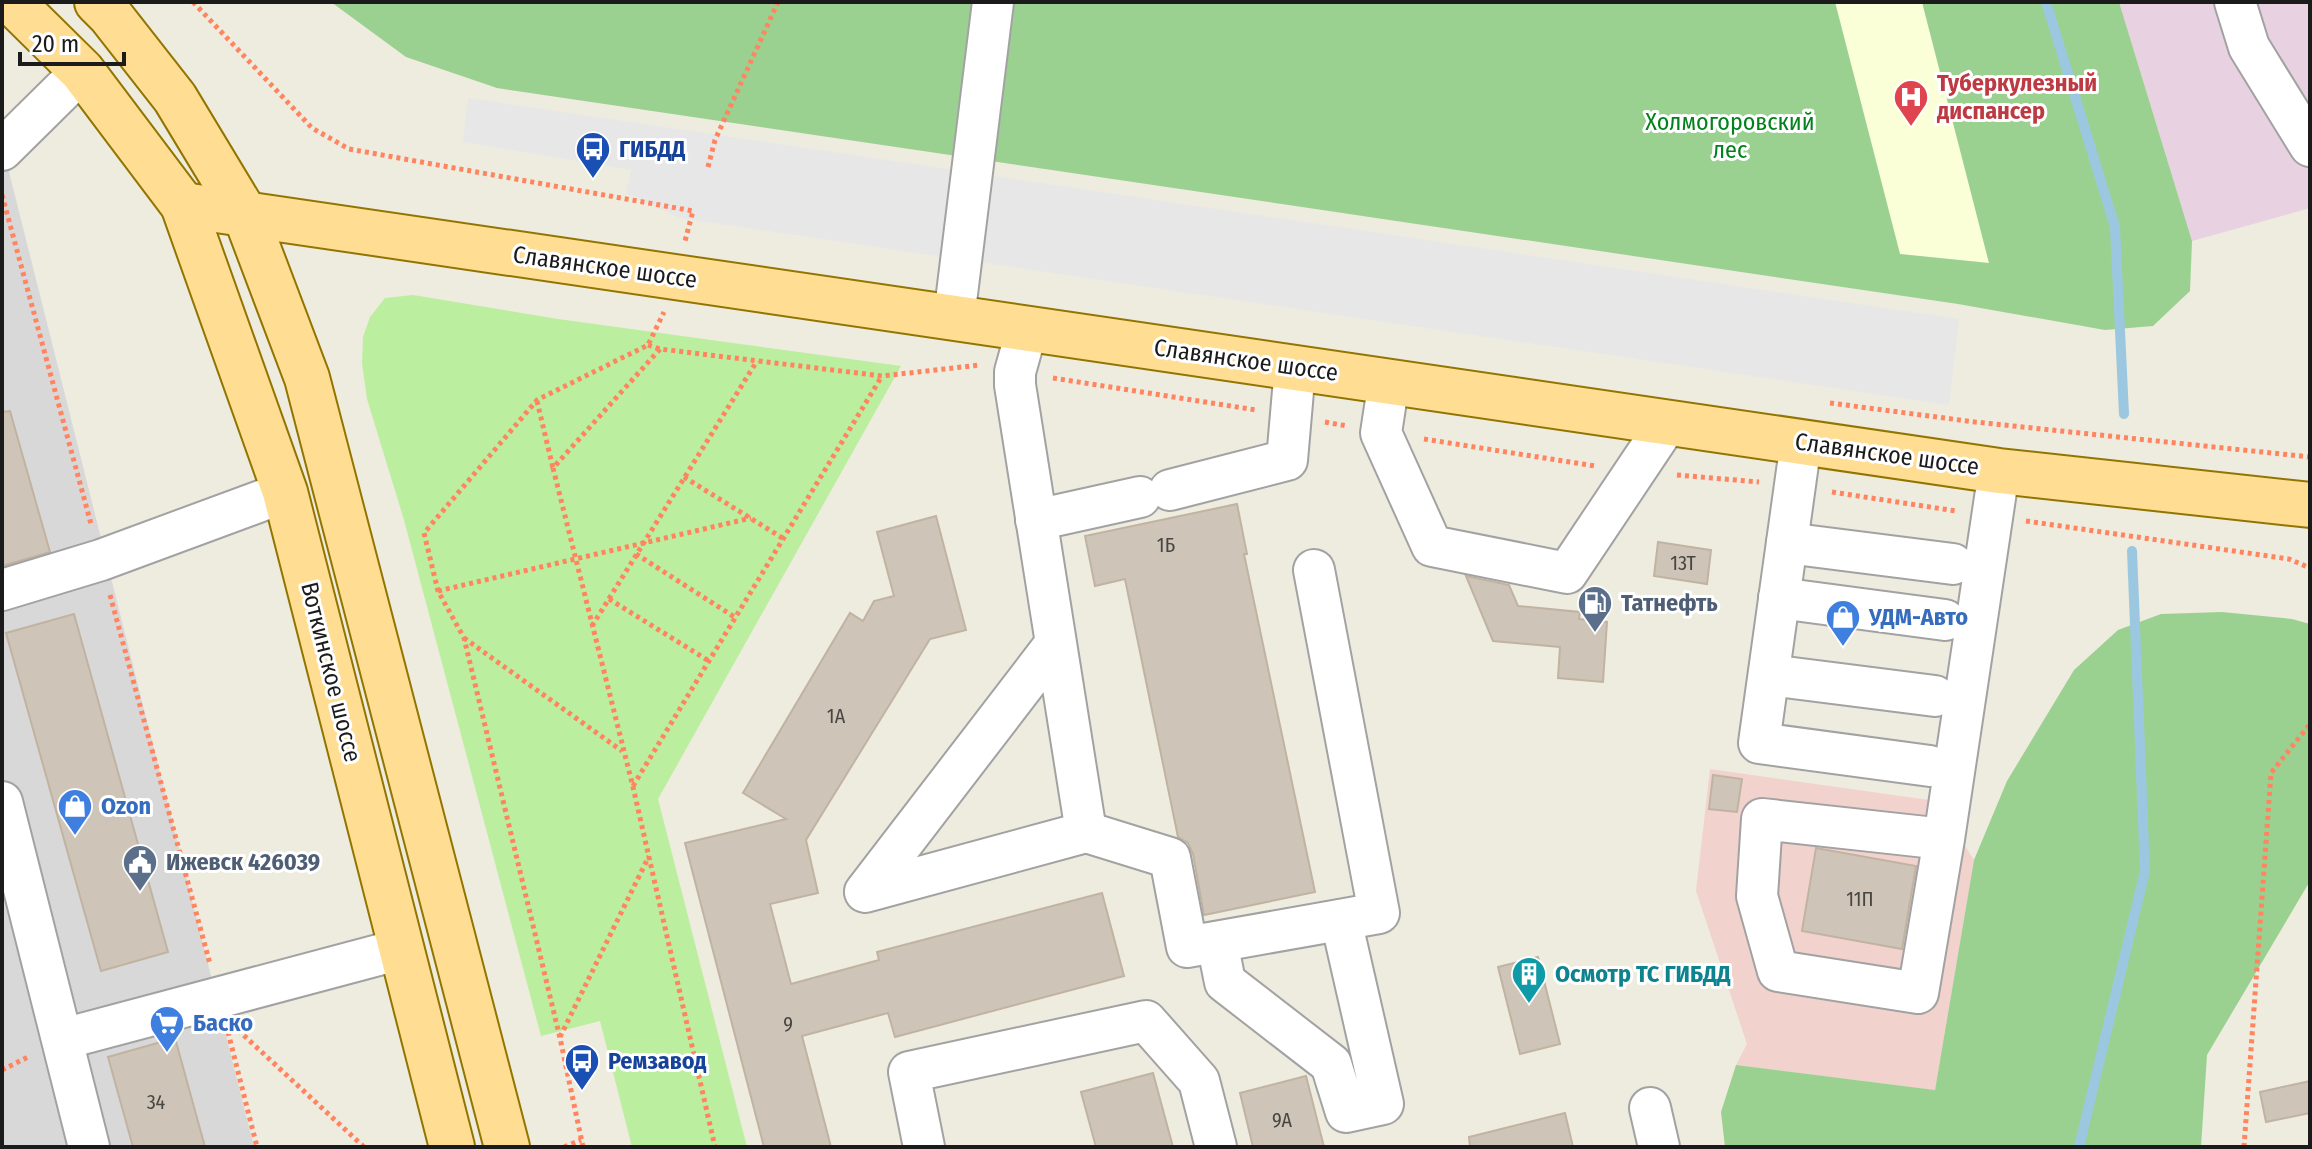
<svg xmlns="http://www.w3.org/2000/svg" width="2312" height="1149" font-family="'Fira Sans Condensed',sans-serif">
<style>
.residential{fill:#d9d8d8}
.commercial{fill:#f1d2cc}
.industrial{fill:#e8d1e0}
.education{fill:#faffd7}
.grass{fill:#bcee9f}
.forest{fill:#9bd190}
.parking{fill:#e7e7e7}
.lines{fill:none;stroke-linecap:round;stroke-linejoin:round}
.stream{stroke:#9bc8e0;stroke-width:10}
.building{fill:#cec5b8;stroke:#c1b3a1;stroke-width:2}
.minor-casing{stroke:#a2a2a2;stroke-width:44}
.major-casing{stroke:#927500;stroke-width:48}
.path{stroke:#ff845f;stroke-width:5;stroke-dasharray:4 4;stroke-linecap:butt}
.minor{stroke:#fff;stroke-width:40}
.major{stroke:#ffde93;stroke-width:44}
.labels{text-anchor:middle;stroke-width:6;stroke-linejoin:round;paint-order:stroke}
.number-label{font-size:20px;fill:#484642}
.health-label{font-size:24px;font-weight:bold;fill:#be3a42;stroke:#fff;text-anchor:start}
.park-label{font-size:24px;fill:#02811c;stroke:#fff}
.transit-label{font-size:24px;font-weight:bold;fill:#164399;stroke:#fff;text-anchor:start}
.street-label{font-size:24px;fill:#1b1b1b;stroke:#fff}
.service-label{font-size:24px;font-weight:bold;fill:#4e5e75;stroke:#fff;text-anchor:start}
.shop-label{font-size:24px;font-weight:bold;fill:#366cbe;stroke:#fff;text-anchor:start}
.culture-label{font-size:24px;font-weight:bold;fill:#0d838f;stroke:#fff;text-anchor:start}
</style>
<rect width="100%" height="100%" fill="#eeebdf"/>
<polygon class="residential" points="2,155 6,160 254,1147 2,1147"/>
<polygon class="commercial" points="1710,769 1936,801 1974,860 1935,1090 1736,1065 1747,1044 1696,891"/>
<polygon class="industrial" points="2119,2 2310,2 2310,208 2192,241"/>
<polygon class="education" points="1835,2 1922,2 1989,263 1900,254"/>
<polygon class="grass" points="413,295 558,319 901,366 658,799 747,1147 632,1147 600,1021 541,1036 404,520 367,399 362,363 363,337 370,317 385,298"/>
<g class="forest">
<polygon points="331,2 1835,2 1900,254 1989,263 1922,2 2119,2 2192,241 2190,291 2153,326 2105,330 1958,304 497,88 406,57"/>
<polygon points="2222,612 2292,619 2310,624 2310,881 2207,1055 2201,1147 1725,1147 1721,1112 1736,1065 1935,1090 1974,860 2007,781 2074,670 2118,630 2161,614"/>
</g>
<polygon class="parking" points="468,98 1959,319 1949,405 680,218 626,193 631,170 463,142"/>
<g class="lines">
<g class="stream">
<polyline points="2046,2 2115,227 2124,414"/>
<polyline points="2079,1147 2145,871 2132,551"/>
</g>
</g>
<g class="building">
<polygon points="10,411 50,552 2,566 2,412"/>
<polygon points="1237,504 1247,554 1244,554 1315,892 1204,915 1193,854 1188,843 1178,837 1125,579 1095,586 1085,536"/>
<polygon points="936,516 966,630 930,639 806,840 818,893 770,904 791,984 879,960 877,952 1102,893 1124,976 895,1037 888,1013 802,1036 831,1147 764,1147 685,843 786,819 743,793 850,613 863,621 874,601 894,596 877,532"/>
<polygon points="1658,542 1711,550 1707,584 1654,576"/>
<polygon points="1466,576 1509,585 1518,606 1580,612 1579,619 1607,622 1603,682 1558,678 1560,647 1493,641"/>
<polygon points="74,614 168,952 101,971 6,633"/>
<polygon points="1713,775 1742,779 1737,812 1709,809"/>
<polygon points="1816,848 1916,866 1902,949 1802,931"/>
<polygon points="1538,957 1560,1044 1520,1054 1498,967"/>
<polygon points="175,1038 205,1147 133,1147 108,1057"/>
<polygon points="1153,1073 1173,1147 1096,1147 1081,1092"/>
<polygon points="1306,1076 1324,1147 1253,1147 1240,1093"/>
<polygon points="2310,1081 2310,1113 2266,1122 2260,1092"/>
<polygon points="1565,1113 1573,1147 1470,1147 1469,1137"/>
</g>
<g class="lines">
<g class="minor-casing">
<g id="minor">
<polyline points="2235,2 2249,47 2310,146"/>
<polyline points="2,150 82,71"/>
<polyline points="954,318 993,2"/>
<polyline points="1027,329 1015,372 1015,385 1086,832 865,892 1056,643"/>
<polyline points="1389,381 1381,433 1432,546 1567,573 1668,422"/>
<polyline points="1801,442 1759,743 1930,766"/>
<polyline points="1170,490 1287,460 1295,368"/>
<polyline points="1036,520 1140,497"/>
<polyline points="1787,543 1953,564"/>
<polyline points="2,590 101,560 285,492"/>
<polyline points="1779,598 1945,620"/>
<polyline points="1769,675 1935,696"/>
<polyline points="2,802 89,1147"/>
<polyline points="1086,832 1170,858 1187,947 1379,913 1314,570"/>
<polyline points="1944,839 1762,819 1757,896 1778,971 1918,993 1944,839 1999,471"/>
<polyline points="1217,942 1225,982 1331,1064 1346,1112 1383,1104 1341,920"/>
<polyline points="63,1039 401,949"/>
<polyline points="1650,1108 1659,1147"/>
<polyline points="924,1147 909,1072 1146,1021 1199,1081 1216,1147"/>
</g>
</g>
<g class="major-casing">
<g id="major">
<polyline points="12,2 82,71 183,205 285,492 452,1147"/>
<polyline points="97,2 110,15 175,98 245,214 307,378 507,1147"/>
<polyline points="183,205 1999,471 2310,505"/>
</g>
</g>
<g class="path">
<polyline points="193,2 312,128 349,149 693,211 685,241"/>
<polyline points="708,167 715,140 778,2"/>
<polyline points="2,195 91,524"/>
<polyline points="648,345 660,349 882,376 980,365"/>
<polyline points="660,349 553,468 633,787 715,1147"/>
<polyline points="1053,378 1256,410"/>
<polyline points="537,401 553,468"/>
<polyline points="1830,403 1975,422 2310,457"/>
<polyline points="1325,422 1347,426"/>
<polyline points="1424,439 1595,466"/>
<polyline points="1677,475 1759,482"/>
<polyline points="684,477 784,539"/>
<polyline points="1832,492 1956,511"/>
<polyline points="2026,521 2289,559 2310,568"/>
<polyline points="636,554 736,618"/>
<polyline points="438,591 751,518"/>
<polyline points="110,595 210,964"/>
<polyline points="609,599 709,661"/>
<polyline points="592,626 757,361"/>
<polyline points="464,638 622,751"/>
<polyline points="633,786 882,376"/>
<polyline points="238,1030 364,1147"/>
<polyline points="228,1032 257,1147"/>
<polyline points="560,1037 649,856"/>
<polyline points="2,1070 30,1056"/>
<polyline points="564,1147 581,1140"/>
<polyline points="583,1147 560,1038 464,638 438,591 424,533 537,400 648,345 664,312"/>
<polyline points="2244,1147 2271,773 2310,724"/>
</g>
<use href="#minor" class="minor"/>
<use href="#major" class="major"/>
</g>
<defs>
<g id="hospital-pin" transform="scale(1.8)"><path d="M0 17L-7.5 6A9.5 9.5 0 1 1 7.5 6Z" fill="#e0444e" stroke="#fff"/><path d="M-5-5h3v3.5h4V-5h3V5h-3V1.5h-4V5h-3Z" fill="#fff"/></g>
<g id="bus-pin" transform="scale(1.8)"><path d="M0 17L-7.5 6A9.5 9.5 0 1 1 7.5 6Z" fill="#1a4fb4" stroke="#fff"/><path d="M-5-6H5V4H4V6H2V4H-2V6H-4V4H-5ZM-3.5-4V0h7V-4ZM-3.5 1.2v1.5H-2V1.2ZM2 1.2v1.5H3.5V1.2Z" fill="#fff"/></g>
<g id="fuel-pin" transform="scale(1.8)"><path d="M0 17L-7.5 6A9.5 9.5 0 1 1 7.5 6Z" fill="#5c6f8a" stroke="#fff"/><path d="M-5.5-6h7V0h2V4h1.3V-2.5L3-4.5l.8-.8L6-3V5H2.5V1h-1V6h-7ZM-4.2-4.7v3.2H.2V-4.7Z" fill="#fff"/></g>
<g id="shop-pin" transform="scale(1.8)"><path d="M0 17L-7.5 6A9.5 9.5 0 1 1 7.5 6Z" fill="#3f7fe0" stroke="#fff"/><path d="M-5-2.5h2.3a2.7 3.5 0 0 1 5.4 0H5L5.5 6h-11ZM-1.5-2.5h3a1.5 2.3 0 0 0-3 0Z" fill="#fff"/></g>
<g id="civic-pin" transform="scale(1.8)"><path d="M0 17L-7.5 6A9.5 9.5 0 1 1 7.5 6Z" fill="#5c6f8a" stroke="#fff"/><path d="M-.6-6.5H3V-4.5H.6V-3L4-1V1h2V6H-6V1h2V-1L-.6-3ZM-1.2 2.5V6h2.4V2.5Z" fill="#fff"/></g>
<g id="building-pin" transform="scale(1.8)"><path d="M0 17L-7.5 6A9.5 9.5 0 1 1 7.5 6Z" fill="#0f9aa8" stroke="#fff"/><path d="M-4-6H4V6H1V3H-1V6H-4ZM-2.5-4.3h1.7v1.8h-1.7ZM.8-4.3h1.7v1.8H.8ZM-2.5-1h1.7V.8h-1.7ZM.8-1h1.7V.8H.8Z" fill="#fff"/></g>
<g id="supermarket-pin" transform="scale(1.8)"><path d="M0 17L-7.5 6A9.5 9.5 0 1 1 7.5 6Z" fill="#3f7fe0" stroke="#fff"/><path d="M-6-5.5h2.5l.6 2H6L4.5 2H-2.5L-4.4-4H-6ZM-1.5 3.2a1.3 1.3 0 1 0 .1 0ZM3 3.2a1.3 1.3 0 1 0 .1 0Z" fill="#fff"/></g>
</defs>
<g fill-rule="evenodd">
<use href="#hospital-pin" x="1911" y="97"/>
<use href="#bus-pin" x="593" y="149"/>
<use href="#fuel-pin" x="1595" y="603"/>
<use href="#shop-pin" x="1843" y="617"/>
<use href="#shop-pin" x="75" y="806"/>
<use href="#civic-pin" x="140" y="862"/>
<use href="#building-pin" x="1529" y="974"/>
<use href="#supermarket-pin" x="167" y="1023"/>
<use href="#bus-pin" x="582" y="1061"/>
</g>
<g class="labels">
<g class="number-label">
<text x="1166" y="552">1Б</text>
<text x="1683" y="570">13Т</text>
<text x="836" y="723">1А</text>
<text x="1860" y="906">11П</text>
<text x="788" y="1031">9</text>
<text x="156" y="1109">34</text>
<text x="1282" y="1127">9А</text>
</g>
<g class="health-label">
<text x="1937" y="91">Туберкулезный<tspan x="1937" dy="28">диспансер</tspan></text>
</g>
<g class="park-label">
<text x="1730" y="130">Холмогоровский<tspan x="1730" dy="28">лес</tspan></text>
</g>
<g class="transit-label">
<text x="619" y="157">ГИБДД</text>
<text x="608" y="1069">Ремзавод</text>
</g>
<g class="street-label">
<text transform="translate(605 267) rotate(8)" y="8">Славянское шоссе</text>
<text transform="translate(1246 360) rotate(8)" y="8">Славянское шоссе</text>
<text transform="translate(1887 454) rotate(8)" y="8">Славянское шоссе</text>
<text transform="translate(331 672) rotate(76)" y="8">Воткинское шоссе</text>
</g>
<g class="service-label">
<text x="1621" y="611">Татнефть</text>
<text x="166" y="870">Ижевск 426039</text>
</g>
<g class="shop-label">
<text x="1869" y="625">УДМ-Авто</text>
<text x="101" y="814">Ozon</text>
<text x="193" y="1031">Баско</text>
</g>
<g class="culture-label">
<text x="1555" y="982">Осмотр ТС ГИБДД</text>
</g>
</g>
<rect width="2312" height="1149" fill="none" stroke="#1b1b1b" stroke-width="8"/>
<path d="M20 52v12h104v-12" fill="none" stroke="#1b1b1b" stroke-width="4"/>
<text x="32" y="52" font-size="24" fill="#1b1b1b" stroke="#ffffff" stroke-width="6" paint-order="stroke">20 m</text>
</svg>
